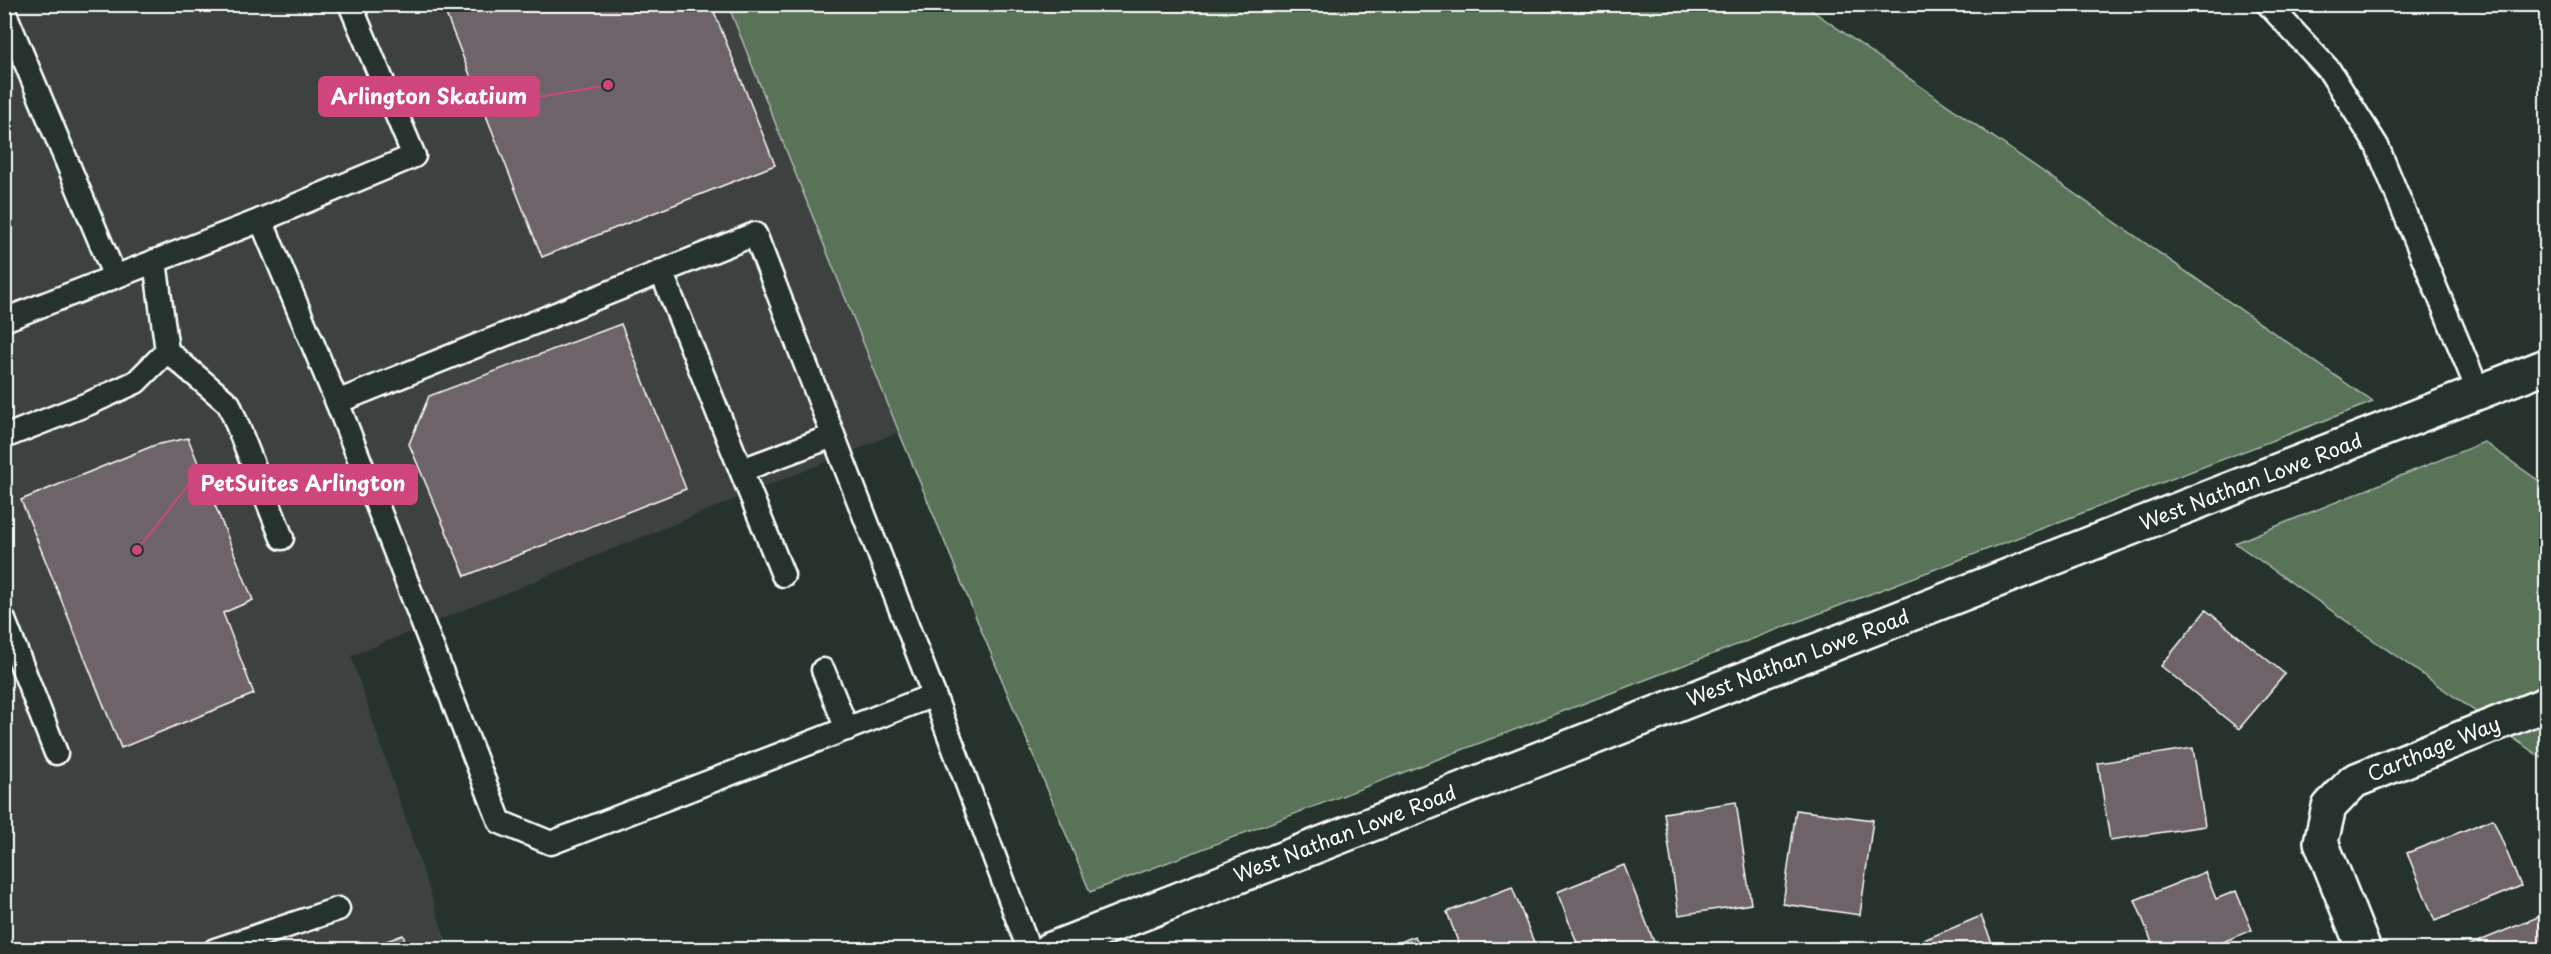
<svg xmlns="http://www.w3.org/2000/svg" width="2551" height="954" font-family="'Playpen Sans',sans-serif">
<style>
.built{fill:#3c423f}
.green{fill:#597359;stroke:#acb9ac;stroke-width:1.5}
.building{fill:#6e6469;stroke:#fff;stroke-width:1.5}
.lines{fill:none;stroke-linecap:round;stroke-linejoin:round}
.service-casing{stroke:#fff;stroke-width:27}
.minor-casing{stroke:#fff;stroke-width:38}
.tertiary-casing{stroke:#fff;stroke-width:38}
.service{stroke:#26332d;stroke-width:22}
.minor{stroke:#26332d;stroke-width:33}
.tertiary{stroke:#26332d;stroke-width:33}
.labels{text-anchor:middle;stroke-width:4.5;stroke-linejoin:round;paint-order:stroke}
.street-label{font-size:20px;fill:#fff;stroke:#26332d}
.leader{fill:none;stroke:#ce467c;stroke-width:2}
.callout-dot{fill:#ce467c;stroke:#26332d;stroke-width:2}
.callout{fill:#ce467c;stroke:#ce467c;stroke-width:2}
.callout-label{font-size:21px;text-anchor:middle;font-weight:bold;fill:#fff}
</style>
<rect width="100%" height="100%" fill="#26332d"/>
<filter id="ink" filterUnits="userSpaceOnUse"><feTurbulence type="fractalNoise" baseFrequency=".0167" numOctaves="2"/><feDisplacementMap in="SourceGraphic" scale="12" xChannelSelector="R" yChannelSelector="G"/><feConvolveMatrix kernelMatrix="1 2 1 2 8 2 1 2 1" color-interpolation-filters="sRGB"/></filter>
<g filter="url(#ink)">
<polygon class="built" points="5,5 729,5 899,432 351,656 449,949 5,950"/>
<g class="green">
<polygon points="728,5 1804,5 2373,402 1090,892 899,432"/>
<polygon points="2484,442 2546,486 2546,761 2235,543"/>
</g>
<g class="building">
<polygon points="442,4 711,4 775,165 542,257"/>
<polygon points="621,324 686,489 465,576 409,444 429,396"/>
<polygon points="188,438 253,600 223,613 254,694 121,748 21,500 155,445"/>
<polygon points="2206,610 2285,674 2239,729 2161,666"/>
<polygon points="2193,748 2205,826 2110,840 2098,763"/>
<polygon points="1736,802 1751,904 1679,915 1664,813"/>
<polygon points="1796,810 1873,820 1860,915 1783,904"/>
<polygon points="2493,819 2521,886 2435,921 2407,853"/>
<polygon points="1624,865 1657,950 1612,950 1609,942 1592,950 1580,950 1557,892"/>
<polygon points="2205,872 2216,899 2236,891 2252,930 2204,950 2155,950 2135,900"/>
<polygon points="1512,887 1537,950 1461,950 1447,912"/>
<polygon points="2545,914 2546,950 2458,950"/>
<polygon points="1981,916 1995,950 1900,950"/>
<polygon points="403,935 408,950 362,950"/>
<polygon points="1415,936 1421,950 1381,950"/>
</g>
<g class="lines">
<g class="service-casing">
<g id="service">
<polyline points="2268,4 2329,70 2377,146 2479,393"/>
<polyline points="4,11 115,277"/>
<polyline points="261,220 414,156 350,4"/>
<polyline points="661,271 783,575"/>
<polyline points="4,320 261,220 337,402 755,234 934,695"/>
<polyline points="167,351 229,404 282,538"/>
<polyline points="337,402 500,822 551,843 934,695 1029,950"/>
<polyline points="4,437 90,403 136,382 167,351 155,261"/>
<polyline points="742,470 833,436"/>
<polyline points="4,620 56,753"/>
<polyline points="823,670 847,729"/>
<polyline points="215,950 338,909"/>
</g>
</g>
<g class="minor-casing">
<polyline id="minor" points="2364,950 2321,842 2329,807 2354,781 2546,704"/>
</g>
<g class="tertiary-casing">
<polyline id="tertiary" points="1049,950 2546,366"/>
</g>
<use href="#service" class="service"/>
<use href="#minor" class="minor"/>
<use href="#tertiary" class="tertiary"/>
</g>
</g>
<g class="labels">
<g class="street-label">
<text transform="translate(2251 482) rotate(-21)" y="7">West Nathan Lowe Road</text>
<text transform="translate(1798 658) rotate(-21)" y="7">West Nathan Lowe Road</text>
<text transform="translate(2434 749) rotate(-22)" y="7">Carthage Way</text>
<text transform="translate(1345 834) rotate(-21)" y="7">West Nathan Lowe Road</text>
</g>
</g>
<path class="leader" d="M608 85L539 97M137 550L189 484"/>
<g class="callout-dot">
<circle cx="608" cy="85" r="6"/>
<circle cx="137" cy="550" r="6"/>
</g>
<g class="callout">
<rect x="319" y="77" width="220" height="39" rx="6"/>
<rect x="189" y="465" width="228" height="39" rx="6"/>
</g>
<g class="callout-label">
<text x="429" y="104">Arlington Skatium</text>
<text x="303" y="491">PetSuites Arlington</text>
</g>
<rect width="2551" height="954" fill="none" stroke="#26332d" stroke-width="24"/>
<rect x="12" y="12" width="2527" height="930" fill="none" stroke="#fff" stroke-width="2" filter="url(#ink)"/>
</svg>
